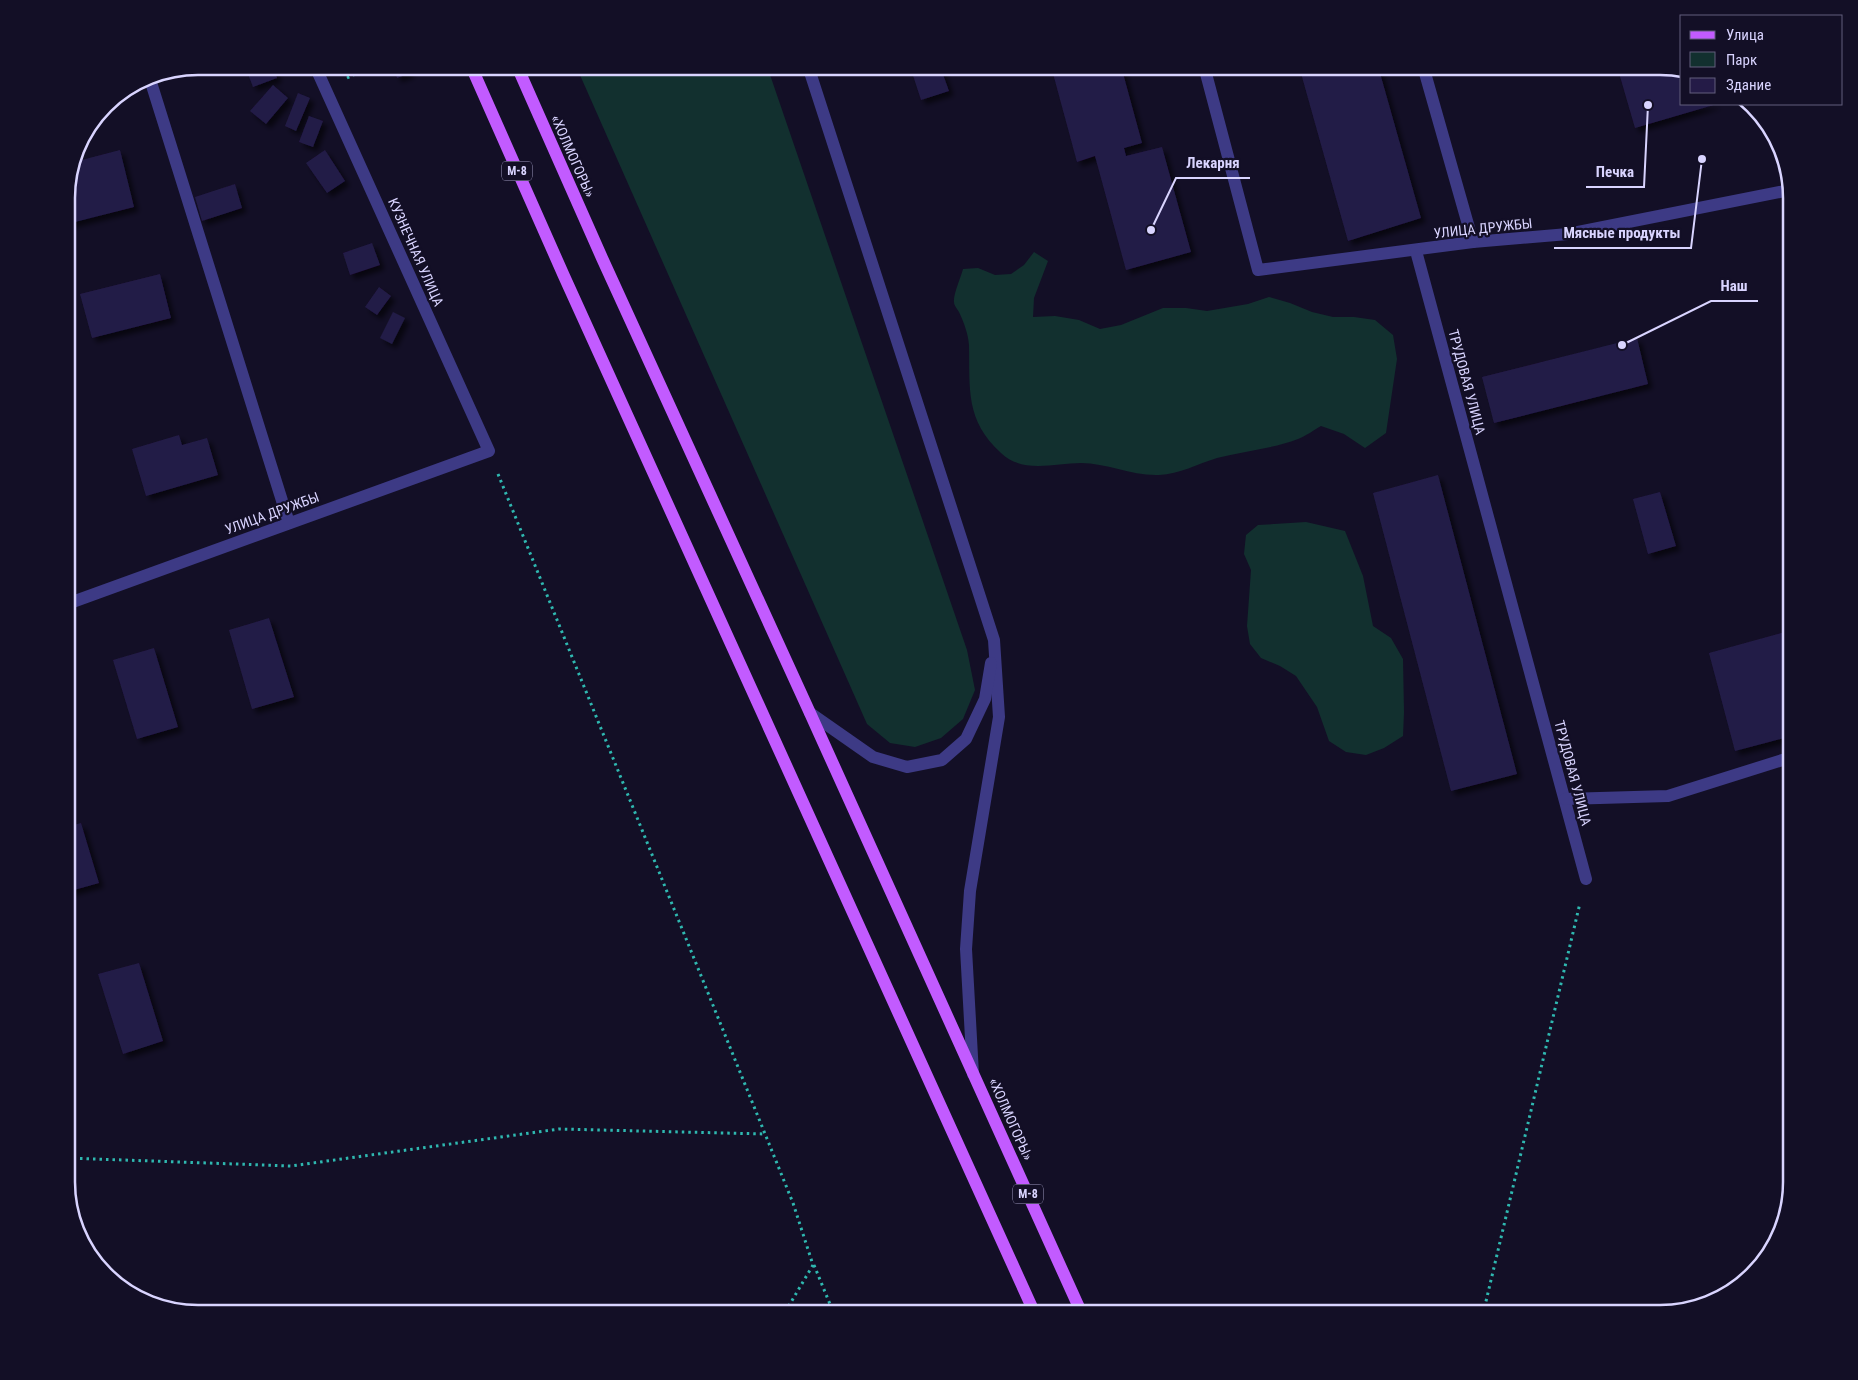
<svg xmlns="http://www.w3.org/2000/svg" width="1858" height="1380" font-family="'Roboto Condensed',sans-serif">
<style>
.green{fill:#12302f}
.building{fill:#241b47;filter:url(#shadow)}
.lines{fill:none;stroke-linecap:round;stroke-linejoin:round}
.path{stroke:#2fb8b0;stroke-width:3;stroke-dasharray:2.5 4;stroke-linecap:butt}
.minor{stroke:#3d3a85;stroke-width:12}
.major{stroke:#c25bff;stroke-width:12}
.labels{text-anchor:middle;stroke-width:4.5;stroke-linejoin:round;paint-order:stroke}
.shield{fill:#130f26;stroke:#9e99be;stroke-width:1}
.shield-label{font-size:12px;font-weight:bold;fill:#d9d4ff}
.street-label{font-size:14px;fill:#d9d4ff;stroke:#130f26}
.rim{fill:none;stroke:#d9d4ff;stroke-width:2.5}
.leader{fill:none;stroke:#d9d4ff;stroke-width:2}
.callout-dot{fill:#d9d4ff;stroke:#130f26;stroke-width:2}
.callout-label{font-size:15px;text-anchor:middle;font-weight:bold;fill:#d9d4ff;stroke:#130f26;stroke-width:4.5;stroke-linejoin:round;paint-order:stroke}
</style>
<defs>
<filter id="shadow"><feDropShadow dx="4.5" dy="4.5" stdDeviation="2.5" flood-color="#0009"/></filter>
</defs>
<rect width="100%" height="100%" fill="#130f26"/>
<g class="green">
<polygon points="576,66 767,66 967,650 975,690 963,719 941,738 915,747 890,743 867,724"/>
<path d="M1034,252L1048,261L1034,298L1033,317L1055,316L1079,320L1100,329L1121,325L1163,308H1186L1207,311L1248,304L1269,297L1290,303L1312,312L1333,317H1354L1375,320L1393,335L1397,359L1386,433L1365,448L1344,434L1321,426C1314,430 1306,436 1298,439C1272,449 1243,451 1217,458C1197,464 1180,474 1159,475C1132,476 1107,463 1081,463C1054,463 1023,474 1001,453C965,420 970,389 969,345C968,333 964,323 959,312C957,309 954,305 954,302C953,295 961,277 963,269L978,268L995,275L1011,274L1024,265Z"/>
<polygon points="1306,522 1345,531 1363,576 1373,626 1391,638 1403,659 1404,712 1403,736 1384,748 1366,755 1346,752 1329,741 1317,707 1296,676 1280,666 1261,658 1250,644 1247,626 1251,570 1244,554 1246,535 1258,525"/>
</g>
<g class="building">
<polygon points="245,66 273,66 277,78 253,87"/>
<polygon points="393,66 408,66 410,73 397,78"/>
<polygon points="919,66 940,66 949,91 921,100 911,69"/>
<polygon points="1051,66 1121,66 1142,143 1124,148 1126,156 1162,147 1191,252 1126,270 1095,156 1077,162"/>
<polygon points="1299,66 1378,66 1421,218 1348,241"/>
<polygon points="1617,66 1660,66 1682,70 1682,104 1717,104 1635,128"/>
<polygon points="273,85 288,98 266,124 250,111"/>
<polygon points="298,93 310,98 296,131 285,126"/>
<polygon points="309,116 323,121 313,147 299,142"/>
<polygon points="120,150 134,207 67,224 67,190 74,162"/>
<polygon points="325,150 345,181 327,193 306,163"/>
<polygon points="235,184 242,208 202,221 195,197"/>
<polygon points="372,243 380,265 350,275 343,253"/>
<polygon points="160,274 171,318 92,338 80,294"/>
<polygon points="379,287 391,296 377,315 365,307"/>
<polygon points="393,312 405,318 392,344 380,338"/>
<polygon points="1637,338 1648,384 1494,423 1482,377"/>
<polygon points="179,435 182,445 207,438 218,475 146,496 132,449"/>
<polygon points="1438,475 1517,774 1451,791 1373,493"/>
<polygon points="1660,492 1676,546 1648,554 1633,499"/>
<polygon points="269,618 294,697 252,709 229,630"/>
<polygon points="1792,630 1792,736 1735,751 1709,653"/>
<polygon points="154,648 178,727 137,739 113,660"/>
<polygon points="67,728 72,743 67,745"/>
<polygon points="81,823 99,883 67,892 67,827"/>
<polygon points="139,963 163,1041 123,1054 98,974"/>
</g>
<g class="lines">
<g class="path">
<polyline points="347,78 372,66"/>
<polyline points="498,474 793,1203 813,1265 784,1314"/>
<polyline points="67,1158 291,1166 559,1129 765,1134"/>
<polyline points="814,1265 834,1314"/>
<polyline points="1483,1314 1580,903"/>
</g>
<g class="minor">
<polyline points="808,66 994,640 999,717 970,891 966,949 973,1074"/>
<polyline points="1204,66 1258,270 1473,242 1568,234 1790,190"/>
<polyline points="1423,66 1473,242"/>
<polyline points="149,76 289,523"/>
<polyline points="1416,251 1586,879"/>
<polyline points="67,604 489,451 315,66"/>
<polyline points="810,713 873,757 907,767 942,760 966,739 985,699 991,663"/>
<polyline points="1565,799 1668,796 1792,757"/>
</g>
<g class="major">
<polyline points="471,66 564,276 1035,1314"/>
<polyline points="517,66 602,258 810,713 1082,1314"/>
</g>
</g>
<g class="labels">
<g class="shield">
<rect x="502" y="161.5" width="30" height="19" rx="4"/>
<rect x="1013" y="1184.5" width="30" height="19" rx="4"/>
</g>
<g class="shield-label">
<text x="517" y="175">М-8</text>
<text x="1028" y="1198">М-8</text>
</g>
<g class="street-label">
<text transform="translate(573 156) rotate(66)" y="5">«ХОЛМОГОРЫ»</text>
<text transform="translate(1483 228) rotate(-6)" y="5">УЛИЦА ДРУЖБЫ</text>
<text transform="translate(416 252) rotate(66)" y="5">КУЗНЕЧНАЯ УЛИЦА</text>
<text transform="translate(1467 382) rotate(75)" y="5">ТРУДОВАЯ УЛИЦА</text>
<text transform="translate(272 513) rotate(-20)" y="5">УЛИЦА ДРУЖБЫ</text>
<text transform="translate(1573 773) rotate(75)" y="5">ТРУДОВАЯ УЛИЦА</text>
<text transform="translate(1011 1119) rotate(66)" y="5">«ХОЛМОГОРЫ»</text>
</g>
</g>
<path d="M0 0H1858V1380H0ZM198 75H1660A123 123 0 0 1 1783 198V1182A123 123 0 0 1 1660 1305H198A123 123 0 0 1 75 1182V198A123 123 0 0 1 198 75Z" fill="#130f26" fill-rule="evenodd"/>
<path class="rim" d="M198 75H1660A123 123 0 0 1 1783 198V1182A123 123 0 0 1 1660 1305H198A123 123 0 0 1 75 1182V198A123 123 0 0 1 198 75Z"/>
<path class="leader" d="M1151 230L1176 178H1250M1648 105L1644 187H1586M1702 159L1691 248H1554M1622 345L1711 301H1758"/>
<g class="callout-dot">
<circle cx="1151" cy="230" r="5"/>
<circle cx="1648" cy="105" r="5"/>
<circle cx="1702" cy="159" r="5"/>
<circle cx="1622" cy="345" r="5"/>
</g>
<g class="callout-label">
<text x="1213" y="168">Лекарня</text>
<text x="1615" y="177">Печка</text>
<text x="1622" y="238">Мясные продукты</text>
<text x="1734" y="291">Наш</text>
</g>
<rect x="1680" y="15" width="162" height="90" fill="#130f26" stroke="#625e7d"/>
<rect x="1690" y="31" width="25" height="8" fill="#c25bff" stroke="#625e7d"/>
<text x="1726" y="40" font-size="15" fill="#d9d4ff">Улица</text>
<rect x="1690" y="52" width="25" height="15" fill="#12302f" stroke="#625e7d"/>
<text x="1726" y="65" font-size="15" fill="#d9d4ff">Парк</text>
<rect x="1690" y="78" width="25" height="15" fill="#241b47" stroke="#625e7d"/>
<text x="1726" y="90" font-size="15" fill="#d9d4ff">Здание</text>
</svg>
